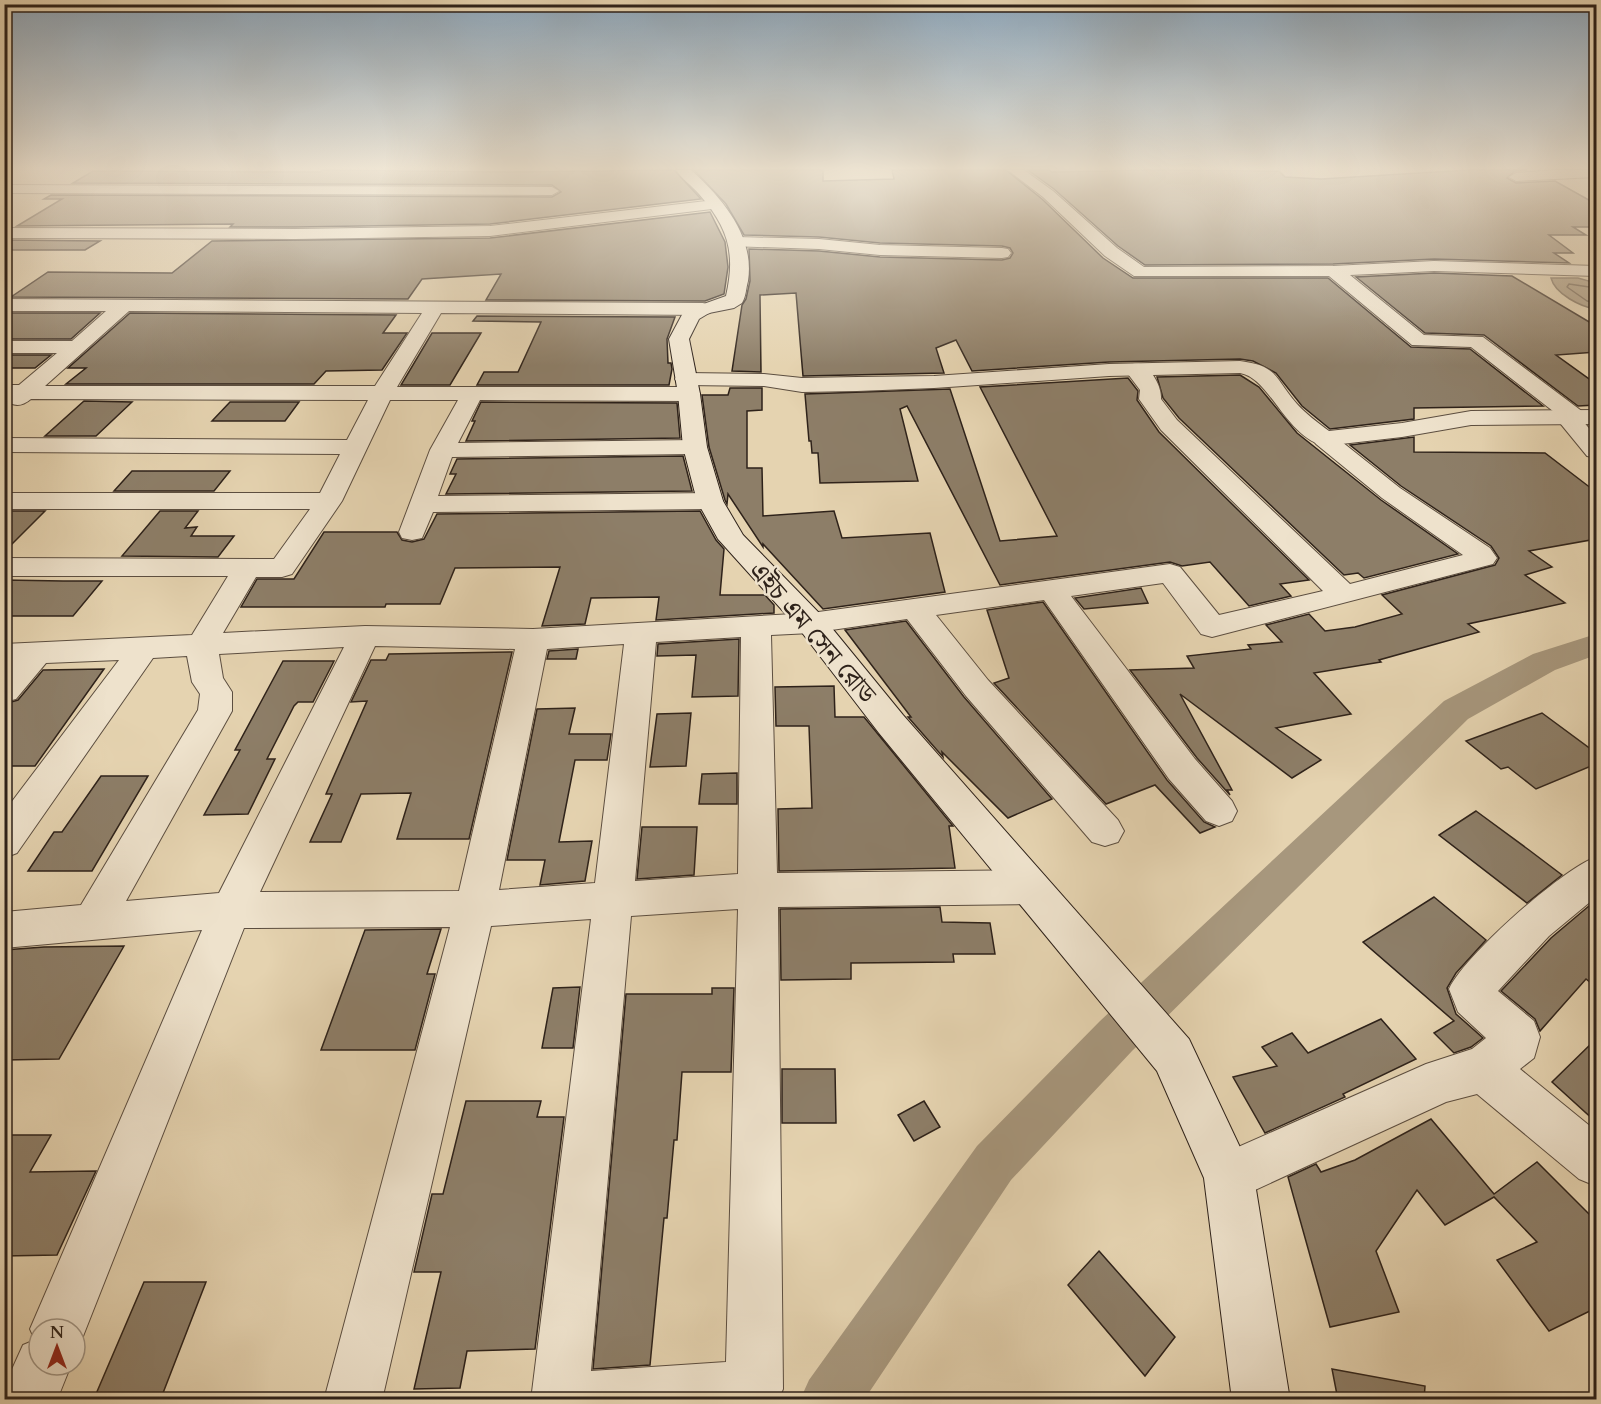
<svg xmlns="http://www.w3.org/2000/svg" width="1601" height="1404" font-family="Cardo,'Noto Serif Bengali',serif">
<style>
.water{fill:#a7977d;stroke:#776855;stroke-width:1.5}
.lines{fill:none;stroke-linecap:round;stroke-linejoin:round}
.shore{stroke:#6a5c4c;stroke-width:1.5}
.canal{fill:#a7977d;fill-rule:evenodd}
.building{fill:#8d7e68;stroke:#2e221a;stroke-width:1.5}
.minor-casing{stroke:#5c4e40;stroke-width:2}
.tertiary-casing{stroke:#5c4e40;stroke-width:2}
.secondary-casing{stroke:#2e221a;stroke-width:2}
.minor{fill:#eee2cc;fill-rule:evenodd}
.tertiary{fill:#eee2cc;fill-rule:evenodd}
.secondary{fill:#eee2cc;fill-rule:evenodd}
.labels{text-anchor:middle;stroke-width:5;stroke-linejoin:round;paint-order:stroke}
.street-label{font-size:26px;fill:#2e221a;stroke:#eee2cc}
</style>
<rect width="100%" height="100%" fill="#e5d3b0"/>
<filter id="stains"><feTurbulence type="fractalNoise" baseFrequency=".00333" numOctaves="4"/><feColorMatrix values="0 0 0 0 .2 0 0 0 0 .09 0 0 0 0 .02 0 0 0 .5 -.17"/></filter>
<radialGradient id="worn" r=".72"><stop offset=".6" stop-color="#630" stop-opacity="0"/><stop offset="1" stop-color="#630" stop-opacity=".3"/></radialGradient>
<path class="water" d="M1551,278H1578L1596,283V309C1581,307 1555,294 1551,278Z"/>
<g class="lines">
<polyline class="shore" points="1596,288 1569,284 1567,287 1587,301 1596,303"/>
<polygon class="canal" points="1596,634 1596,655 1555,670 1468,719 1132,1051 1011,1180 864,1400 800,1400 809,1380 977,1146 1100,1021 1444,701 1533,654"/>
</g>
<g class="building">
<polygon points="323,170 511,172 674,170 701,199 490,224 295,227 230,227 233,224 17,226 62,199 44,199 51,195 552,197 561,192 552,185 73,183 93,171 320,172"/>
<polygon points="694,170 823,170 823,181 894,179 892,170 1006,170 1042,199 1103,258 1133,278 1328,278 1411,347 1470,349 1543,406 1414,408 1414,419 1330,429 1302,406 1276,373 1253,361 1240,359 1109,362 972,371 956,340 936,348 944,373 803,376 796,293 760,295 761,372 732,371 742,305 746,299 750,281 749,249 819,251 880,257 1002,260 1010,258 1013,253 1010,248 1002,246 880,243 819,237 744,235 726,204"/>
<polygon points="1028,170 1049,170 1052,172 1152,170 1279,171 1285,177 1321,179 1468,170 1527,170 1515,171 1507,178 1516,183 1555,181 1596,204 1596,227 1573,227 1586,235 1549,235 1573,253 1554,253 1569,263 1434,259 1333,264 1145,265 1118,246 1054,189"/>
<polygon points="710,212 725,242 728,267 724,294 705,301 486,300 501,274 422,279 408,299 11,297 48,272 172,273 212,241 490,238"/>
<polygon points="4,240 100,241 85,250 4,250"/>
<polygon points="1434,273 1512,276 1596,326 1596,352 1556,355 1596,384 1596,405 1578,406 1484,335 1425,333 1356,277"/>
<polygon points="4,313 100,313 71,339 4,339"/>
<polygon points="130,313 396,315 383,333 407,333 382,370 326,371 314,384 66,384 86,368 68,368"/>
<polygon points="477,316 675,317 667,339 668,363 671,363 672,369 669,385 477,385 484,372 518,372 541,322 473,321"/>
<polygon points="432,333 481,333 450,385 401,385"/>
<polygon points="4,355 51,355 35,368 4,368"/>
<polygon points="1240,375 1259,387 1297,433 1381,500 1458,554 1364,578 1358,573 1344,575 1179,418 1163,398 1157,377"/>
<polygon points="1128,378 1138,391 1137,400 1159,432 1309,580 1280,584 1291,596 1249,606 1210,562 1182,566 1170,562 1000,585 907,406 900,409 918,481 820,483 818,453 812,453 811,441 809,441 805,394 950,389 1000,541 1057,536 980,387"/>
<polygon points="730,388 762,388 762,410 747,411 747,468 762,468 763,516 834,511 842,538 930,533 945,592 823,609 763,544 763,547 728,494 727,504 725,500 709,447 702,395 728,395"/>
<polygon points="84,401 132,402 96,436 45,436"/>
<polygon points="230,402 299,402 285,421 212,421"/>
<polygon points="481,402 677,403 680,438 466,441 475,421 472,421"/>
<polygon points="1414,437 1414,452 1545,453 1596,492 1596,539 1529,551 1552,567 1525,575 1565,603 1468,624 1479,632 1379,660 1381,662 1314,673 1351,714 1276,728 1321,760 1292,778 1180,694 1232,790 1227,790 1230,795 1197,758 1130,670 1194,668 1187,656 1251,649 1248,645 1282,642 1266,625 1309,614 1325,631 1355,627 1402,614 1382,595 1495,565 1499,558 1491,546 1401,486 1350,445"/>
<polygon points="683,456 692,491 446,494 456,474 450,474 457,459"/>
<polygon points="132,471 230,471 214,491 114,491"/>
<polygon points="4,511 45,511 4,552"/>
<polygon points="160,511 198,511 185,528 197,527 191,536 234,536 218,557 122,556"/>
<polygon points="700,511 716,540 724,549 720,595 765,595 774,605 774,613 656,620 659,597 591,598 585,624 542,626 560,567 455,568 440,604 386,604 385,607 241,607 257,579 294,579 324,532 397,532 402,540 412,542 424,539 437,514"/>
<polygon points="4,580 63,581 102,581 73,616 4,616"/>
<polygon points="1141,588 1148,603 1084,609 1075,598"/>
<polygon points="1043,602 1167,780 1204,822 1215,827 1200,833 1155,785 1106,804 994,683 1009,678 987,610"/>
<polygon points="906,621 964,697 1052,799 1008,818 942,752 943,757 908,717 911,717 845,630"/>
<polygon points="739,639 738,696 692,697 696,655 657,656 658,644"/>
<polygon points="578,649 576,659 547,659 549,651"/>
<polygon points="512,652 469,839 397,839 411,793 361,794 341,842 310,842 332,794 326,794 367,701 351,702 371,660 386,660 389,654"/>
<polygon points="283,661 334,661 313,702 298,702 294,706 267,759 275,759 248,814 204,815 240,750 235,750"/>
<polygon points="104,669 35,766 4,766 4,704 18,700 43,670"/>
<polygon points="834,686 835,717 864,717 953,826 949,826 955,868 779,871 778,809 812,808 809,726 776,726 775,687"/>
<polygon points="575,708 569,734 611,734 607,760 575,760 559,842 592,841 585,881 540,885 545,860 507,860 537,709"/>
<polygon points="691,713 686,766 650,767 657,714"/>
<polygon points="1542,713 1596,753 1596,764 1536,789 1508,767 1501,769 1466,741"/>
<polygon points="737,773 737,804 699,804 702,774"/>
<polygon points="101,776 148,776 92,871 28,871 54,832 62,832"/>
<polygon points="1476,811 1529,850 1562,875 1527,903 1439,835"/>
<polygon points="642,827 697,827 694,875 637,879"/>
<polygon points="1434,897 1486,940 1456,973 1447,988 1456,1014 1483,1038 1471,1047 1454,1053 1434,1033 1454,1021 1363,942"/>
<polygon points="1596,900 1596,987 1586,979 1540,1031 1535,1019 1501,991 1551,938"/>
<polygon points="940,907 942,922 990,923 995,954 953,954 954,962 851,963 851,979 781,980 780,909"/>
<polygon points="441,929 427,974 435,974 415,1050 321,1050 365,930"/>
<polygon points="124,946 59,1059 4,1060 4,950 44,947"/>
<polygon points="580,987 573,1048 542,1048 553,988"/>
<polygon points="712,988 734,988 731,1072 682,1072 677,1140 674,1140 667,1218 664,1218 650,1365 593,1369 626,994 712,994"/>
<polygon points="1381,1019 1416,1059 1343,1094 1345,1097 1265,1133 1233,1077 1277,1066 1262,1047 1292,1033 1308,1053"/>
<polygon points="1596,1039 1596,1122 1552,1082"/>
<polygon points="782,1069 835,1069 836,1123 782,1123"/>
<polygon points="466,1101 541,1101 537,1117 564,1117 535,1349 467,1351 460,1388 414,1389 441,1272 414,1272 432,1194 443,1194"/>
<polygon points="924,1101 940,1127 914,1141 898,1115"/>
<polygon points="1431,1119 1494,1194 1537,1162 1596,1221 1596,1308 1549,1331 1497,1260 1537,1242 1494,1197 1445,1225 1417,1190 1376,1251 1399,1312 1330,1327 1288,1177 1316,1164 1321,1172 1355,1160"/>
<polygon points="4,1135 51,1135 30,1172 96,1171 57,1255 4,1256"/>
<polygon points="1099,1251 1175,1337 1145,1376 1068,1285"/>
<polygon points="144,1282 206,1282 163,1393 96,1394"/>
<polygon points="1332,1369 1425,1386 1424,1400 1338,1400"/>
</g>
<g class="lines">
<g class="minor-casing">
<g id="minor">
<polygon points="1008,170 1024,170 1053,191 1117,248 1144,267 1333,266 1434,261 1596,266 1596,276 1434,271 1350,275 1424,335 1483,337 1583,412 1586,417 1583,421 1596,437 1596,458 1587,456 1560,423 1557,418 1558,415 1471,347 1412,345 1329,276 1134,276 1105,256 1043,197"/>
<polygon points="1555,170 1596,170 1596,177 1516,181 1509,177 1516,173"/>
<polygon points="4,185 552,187 559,191 552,195 4,193"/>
<polygon points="715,200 723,205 720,208 490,236 295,239 4,238 4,228 295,229 490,226"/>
<polygon points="737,237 819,239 880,245 1002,248 1008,249 1011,253 1008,257 1002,258 880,255 819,249 731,246 729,242 731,238"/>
<path d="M4,299L703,303L710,305L713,309L710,313L703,315L441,313L397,387H689L697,389L700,394L697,399L689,401L480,400L458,443L695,440L703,442L707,447L703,452L695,454L452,457L438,496L710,493L719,496L723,501L719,506L710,509L433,512L422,538L412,540L402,538L399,532L430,450L458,400H390L342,501L292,574L282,577H256L223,633L365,626L533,629L811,613L1170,564L1180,567L1219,615L1323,591L1161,430L1139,399L1140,390L1125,370L1128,365C1133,364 1139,363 1143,365C1153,371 1162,388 1161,399L1177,420L1350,584L1463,555L1382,498L1316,444L1312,439L1316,434L1324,432L1332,434L1400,488L1490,548L1497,558L1493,564L1212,637L1201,634L1163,583L1071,596L1195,759L1232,801L1237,811L1232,821L1219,826L1206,821L1169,779L1044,600L936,615L988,680L1118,820L1124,831L1118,842L1105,846L1092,842L966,696L907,619L811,633L771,635L777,873L1029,870L1043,875L1049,887L1043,899L1029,904L778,907L783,1389L778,1400H531L591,919L491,926L382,1400H324L450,927L244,928L78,1349L75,1350V1329H39V1365H71L57,1400H4V1387L23,1345L35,1340L30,1329L202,930L4,948V912L81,905L198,710L200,694L192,682L187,656L153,658L17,853L4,858V812L119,660L46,663L16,699L4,702V669L8,665L4,666V644L192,635L228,576H4V558L274,559L310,509H4V493H320L340,454L4,452V438L347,440L368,400L31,399C20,408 13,406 4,399V385H19L57,353H4V341H72L106,311H4ZM129,311L422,313L375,386H45ZM741,637L738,874L635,881L656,642ZM624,644L595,883L499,890L547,649ZM375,646L515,649L459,891L260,892ZM344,647L219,893L126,901L232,711V692L223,678L219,654ZM738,909L726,1362L591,1371L631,916Z"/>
<path d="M1596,857V897L1549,936L1498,991L1534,1021L1540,1037L1534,1058L1520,1069L1596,1131V1186L1579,1179L1477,1094L1446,1102L1229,1202L1211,1195L1204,1177L1211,1159L1426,1064L1472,1049L1486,1038L1458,1012L1449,989C1464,956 1561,870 1596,857Z"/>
</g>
</g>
<g class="tertiary-casing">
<path id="tertiary" d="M1240,361C1279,366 1274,378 1297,404C1306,414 1318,423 1329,431L1402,423L1471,411L1596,410V424L1471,425L1402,437L1324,446C1285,436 1270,378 1240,373L1109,376L934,388L857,391L802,392L764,386L686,385L678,384L675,379L678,374L686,373L764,374L802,378L857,377L934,376L1109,364Z"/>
</g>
<g class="secondary-casing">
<path id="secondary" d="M676,170H691C722,198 755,236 748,281C746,288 746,297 742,303L734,308L709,313L699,319L689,339L700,394L707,447L723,501L743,535L822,616L903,715L1189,1039L1254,1177L1290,1400H1232L1204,1178L1157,1071L879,733L800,630L718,539L697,501L683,447L678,394L669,339L684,311L726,296C736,253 728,227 699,194C691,185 682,179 676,170Z"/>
</g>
<use href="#minor" class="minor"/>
<use href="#tertiary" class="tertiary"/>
<use href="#secondary" class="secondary"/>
</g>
<linearGradient id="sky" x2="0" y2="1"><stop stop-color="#8ea8bd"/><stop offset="0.46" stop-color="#f3ebdb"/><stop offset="1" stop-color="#f3ebdb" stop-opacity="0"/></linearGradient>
<rect width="1601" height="366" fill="url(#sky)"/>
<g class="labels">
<g class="street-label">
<text transform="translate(813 632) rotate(49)" y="9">এইচ এম সেন রোড</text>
</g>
</g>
<rect width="1601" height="1404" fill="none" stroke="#e5d3b0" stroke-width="24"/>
<rect x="6" y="6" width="1589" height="1392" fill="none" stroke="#2e221a" stroke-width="3"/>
<rect x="12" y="12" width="1577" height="1380" fill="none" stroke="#2e221a" stroke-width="1.5"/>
<g transform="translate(57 1347)"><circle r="28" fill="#eee2cc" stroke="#a19585" stroke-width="1.5"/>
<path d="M0-4.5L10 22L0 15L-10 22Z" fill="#8f2418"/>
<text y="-9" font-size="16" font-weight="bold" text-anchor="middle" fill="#2e221a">N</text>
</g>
<rect width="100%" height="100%" filter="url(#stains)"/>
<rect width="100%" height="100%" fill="url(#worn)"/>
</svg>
